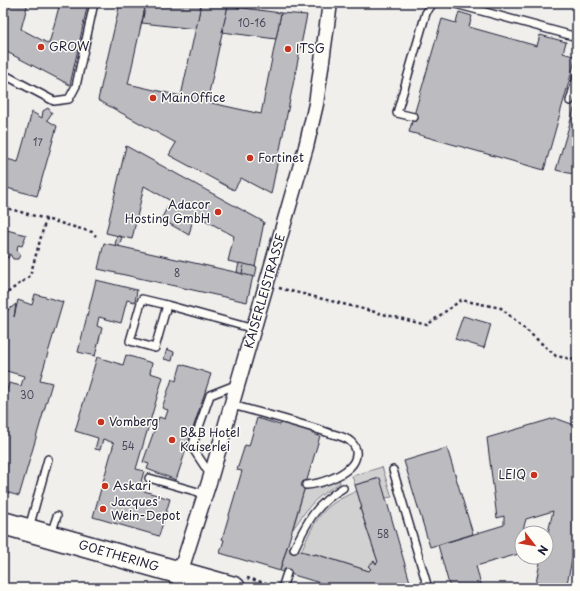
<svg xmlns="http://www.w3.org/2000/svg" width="580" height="591" font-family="'Playpen Sans',sans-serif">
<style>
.green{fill:#d2d1d1;stroke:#7a7a86}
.building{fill:#bcbcc0;stroke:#22223b}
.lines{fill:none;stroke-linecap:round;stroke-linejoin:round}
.service-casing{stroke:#22223b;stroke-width:10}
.minor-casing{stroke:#22223b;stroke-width:17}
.primary-casing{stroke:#22223b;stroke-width:25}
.path{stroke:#22223b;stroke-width:2.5;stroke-dasharray:3 3;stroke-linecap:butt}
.service{stroke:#fdfcf7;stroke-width:7}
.minor{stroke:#fdfcf7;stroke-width:14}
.primary{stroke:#fdfcf7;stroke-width:22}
.poi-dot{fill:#c8321e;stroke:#fdfcf7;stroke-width:1.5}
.labels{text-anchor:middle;stroke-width:3;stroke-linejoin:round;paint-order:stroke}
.number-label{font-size:10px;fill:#48485c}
.poi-label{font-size:12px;fill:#22223b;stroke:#fdfcf7;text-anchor:start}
.street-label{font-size:12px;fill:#22223b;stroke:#fdfcf7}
</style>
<rect width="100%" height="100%" fill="#f0efec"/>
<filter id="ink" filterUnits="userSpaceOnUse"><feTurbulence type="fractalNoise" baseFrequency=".025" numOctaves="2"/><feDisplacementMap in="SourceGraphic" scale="8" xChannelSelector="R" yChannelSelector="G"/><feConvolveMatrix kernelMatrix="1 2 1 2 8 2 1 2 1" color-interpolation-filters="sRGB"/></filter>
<g filter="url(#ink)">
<g class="green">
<polygon points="382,467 392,497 385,498 379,478 355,485 352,476"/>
<path d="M339,479L340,483C314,498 310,505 293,529L304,490Z"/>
<path d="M357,491L362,508L360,509L378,562L376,564L374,561L369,566L371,569L369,571L316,554L315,555L301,551C317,517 321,506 357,491Z"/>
</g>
<g class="building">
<polygon points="3,3 28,3 21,29 49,44 60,3 88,3 70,85 3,50"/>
<polygon points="120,3 146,3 128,84 181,96 201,4 228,6 207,102 261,114 281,13 307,15 271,194 241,178 234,190 169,155 176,143 98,100"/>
<polygon points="146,3 201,4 196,29 142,23"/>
<polygon points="228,6 281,13 276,39 222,32"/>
<polygon points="459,12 472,16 469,27 537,46 540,35 566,42 563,53 576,57 544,170 409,132 442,19 456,23"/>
<polygon points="577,99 577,175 556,170"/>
<polygon points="48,108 52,113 47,120 57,126 37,196 3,187 3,158 18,162 32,112 42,118 43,111"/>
<polygon points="126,146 264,222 255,267 228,261 234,236 194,214 189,235 161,219 171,201 144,186 132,239 106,233"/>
<polygon points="3,229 26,235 22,246 18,245 17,250 20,255 18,259 13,259 10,254 8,258 3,257"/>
<polygon points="117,236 122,237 119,246 115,245"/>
<polygon points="104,243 253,276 247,302 98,269"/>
<polygon points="239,263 244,264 242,274 237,272"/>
<polygon points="244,264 257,267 255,277 242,274"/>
<polygon points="96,280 137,290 135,302 127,300 121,323 99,317 97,326 102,328 95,356 78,352"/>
<polygon points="35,294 63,302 40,380 52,383 19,496 3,491 3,404 9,383 21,386 24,376 3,370 3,314 16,304 14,317 18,300 32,305"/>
<polygon points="463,316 491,324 484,348 455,339"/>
<polygon points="167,349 174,352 172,361 164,359"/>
<polygon points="126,355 152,363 150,373 163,377 136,469 144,471 141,482 146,484 144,491 170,499 159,536 93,517 114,443 103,439 100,450 95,449 98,438 75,431 97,357 123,365"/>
<polygon points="181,364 211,374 176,480 147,469 149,464 143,462 159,417 165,419 168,410 162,408 172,379 176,381"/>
<polygon points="257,418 280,425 282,422 312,431 312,434 320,436 280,571 220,553 224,540 222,539 242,471 237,470 245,445 249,446"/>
<polygon points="555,418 577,426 577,537 566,588 535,588 541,557 546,557 546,541 553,511 526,519 522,533 522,553 476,566 482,588 450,588 438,545 504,525 504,516 497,518 487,438"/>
<polygon points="447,448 473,534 430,547 404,461"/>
<polygon points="380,478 410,582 404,584 405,588 337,588 280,571 287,547 315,555 315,554 369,571 371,569 368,566 374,561 376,564 378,562 360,508 362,508 355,485"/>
</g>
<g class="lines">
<g class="service-casing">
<g id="service">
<polyline points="452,3 577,37"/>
<polyline points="3,74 54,101 69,99 76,86 94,3"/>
<polyline points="570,101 577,77"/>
<polyline points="414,117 397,113 426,13 433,3"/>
<polyline points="167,305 142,299 130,341 155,348 167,305 254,329"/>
<path d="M232,405C264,414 297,422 329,433C336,435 346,437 351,442C359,449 357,460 350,467C340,477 320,484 306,485"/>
<polyline points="393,470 428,588"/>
<polyline points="211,476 192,447 210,395 238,384"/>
<polyline points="149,478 205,494"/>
<polyline points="29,528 48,459"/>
<polyline points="51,534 57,516"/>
<path d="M294,549C307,522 316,504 343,488"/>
<polyline points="175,588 179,575"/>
<polyline points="282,588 287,573"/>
</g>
</g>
<g class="minor-casing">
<polyline id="minor" points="180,573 211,476 306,147 316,104 330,3"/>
</g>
<g class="primary-casing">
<polyline id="primary" points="3,523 234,588"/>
</g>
<g class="path">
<polyline points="3,207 92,232 96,236"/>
<polyline points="279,288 427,325 461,300 501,308 556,356 577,360"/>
<polyline points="3,296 30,276 46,219"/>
<polyline points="247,578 273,585"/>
</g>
<use href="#service" class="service"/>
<use href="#minor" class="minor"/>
<use href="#primary" class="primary"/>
</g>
</g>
<g class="poi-dot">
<circle cx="41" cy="47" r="4"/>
<circle cx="288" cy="49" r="4"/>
<circle cx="153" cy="98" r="4"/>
<circle cx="250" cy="158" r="4"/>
<circle cx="218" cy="212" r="4"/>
<circle cx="101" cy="422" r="4"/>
<circle cx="172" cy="440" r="4"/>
<circle cx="534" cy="475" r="4"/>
<circle cx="105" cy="486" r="4"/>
<circle cx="103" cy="509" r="4"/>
</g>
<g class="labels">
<g class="number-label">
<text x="252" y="27">10-16</text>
<text x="38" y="146">17</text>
<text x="177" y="277">8</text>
<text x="27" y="399">30</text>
<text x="128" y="450">54</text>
<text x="383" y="538">58</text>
</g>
<g class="poi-label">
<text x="49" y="51">GROW</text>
<text x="296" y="53">ITSG</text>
<text x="161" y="102">MainOffice</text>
<text x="258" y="162">Fortinet</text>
<text x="210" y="209" text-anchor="end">Adacor<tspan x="210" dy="14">Hosting GmbH</tspan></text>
<text x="109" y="426">Vomberg</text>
<text x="180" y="437">B&amp;B Hotel<tspan x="180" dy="14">Kaiserlei</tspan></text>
<text x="526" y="479" text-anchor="end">LEIQ</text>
<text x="113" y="490">Askari</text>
<text x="111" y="506">Jacques'<tspan x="111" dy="14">Wein-Depot</tspan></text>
</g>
<g class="street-label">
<text transform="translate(265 291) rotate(-74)" y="4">KAISERLEISTRASSE</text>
<text transform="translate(119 556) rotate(16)" y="4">GOETHERING</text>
</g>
</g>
<rect width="580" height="591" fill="none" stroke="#fdfcf7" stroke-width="16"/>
<rect x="8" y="8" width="564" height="575" fill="none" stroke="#22223b" stroke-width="1.5" filter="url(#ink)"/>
<g transform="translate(534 545) rotate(121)"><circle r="19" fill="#fdfcf7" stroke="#a5a5ac"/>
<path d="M0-3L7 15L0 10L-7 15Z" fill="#c8321e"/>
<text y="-6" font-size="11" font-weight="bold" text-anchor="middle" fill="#22223b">N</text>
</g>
</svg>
